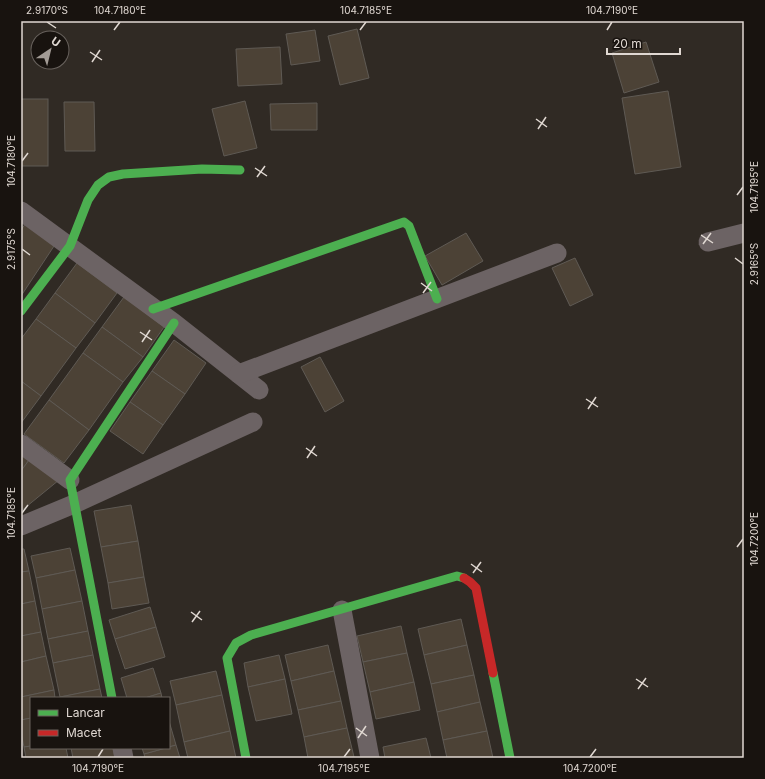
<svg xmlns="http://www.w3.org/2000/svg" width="765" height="779" font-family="Inter,sans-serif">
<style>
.building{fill:#4c4236;stroke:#5f5a54}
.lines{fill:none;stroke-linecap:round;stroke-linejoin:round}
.street{stroke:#6c6364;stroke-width:19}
.fast{stroke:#4caf50;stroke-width:9}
.jam{stroke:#c62828;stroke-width:9}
.ticks{fill:none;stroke:#e0d8d2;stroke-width:1.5}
.neatline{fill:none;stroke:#e0d8d2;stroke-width:1.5}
.ticks-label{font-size:10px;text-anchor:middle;fill:#e0d8d2}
</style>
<rect width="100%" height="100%" fill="#302a24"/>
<g class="building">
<polygon points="357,29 369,78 340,85 328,36"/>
<polygon points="315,30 320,61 291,65 286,34"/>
<polygon points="646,42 659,82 624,93 612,53"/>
<polygon points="280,47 282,84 238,86 236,49"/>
<polygon points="668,91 681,167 635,174 622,98"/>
<rect x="21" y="99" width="27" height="67"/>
<polygon points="245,101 257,148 224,156 212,109"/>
<polygon points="64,102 94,102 95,151 65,151"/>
<polygon points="317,103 317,130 271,130 270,104"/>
<polygon points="28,220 58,240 21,296 21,230"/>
<polygon points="466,233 483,261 442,285 425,256"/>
<polygon points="575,258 593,295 570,306 552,268"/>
<polygon points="77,263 117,293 95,323 55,293"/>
<polygon points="55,293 95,323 76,348 36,319"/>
<polygon points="124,297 164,327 143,357 102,327"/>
<polygon points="36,319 76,348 41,396 21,381 21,339"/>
<polygon points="102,327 143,357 123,382 83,353"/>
<polygon points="174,340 206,363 185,394 152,371"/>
<polygon points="83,353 123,382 89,430 49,400"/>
<polygon points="320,357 344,401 325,412 301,367"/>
<polygon points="152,371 185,394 163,425 130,402"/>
<polygon points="21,381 41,396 21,423"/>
<polygon points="49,400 89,430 64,463 24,434"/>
<polygon points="130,402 163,425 143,454 110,431"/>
<polygon points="21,454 29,460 21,471"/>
<polygon points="29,460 59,480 21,511 21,471"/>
<polygon points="131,505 138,541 101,547 94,511"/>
<polygon points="138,541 144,577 108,583 101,547"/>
<polygon points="70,548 75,570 36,578 31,556"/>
<polygon points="21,549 24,549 29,571 21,572"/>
<polygon points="75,570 82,601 42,609 36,578"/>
<polygon points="29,571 35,601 21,604 21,572"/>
<polygon points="144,577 149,603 112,609 108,583"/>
<polygon points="35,601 41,632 21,636 21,604"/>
<polygon points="82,601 88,631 48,639 42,609"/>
<polygon points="150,607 156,627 115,639 109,620"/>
<polygon points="461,619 467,645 424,655 418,629"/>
<polygon points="401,626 407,653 363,662 357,636"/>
<polygon points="156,627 165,657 125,669 115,639"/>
<polygon points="88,631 93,655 53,663 48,639"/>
<polygon points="41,632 46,656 21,662 21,636"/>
<polygon points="328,645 334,671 291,681 285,655"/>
<polygon points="467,645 474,675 431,684 424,655"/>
<polygon points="407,653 414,682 370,692 363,662"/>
<polygon points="93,655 100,689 60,697 53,663"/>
<polygon points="279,655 285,679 248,687 244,663"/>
<polygon points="46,656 54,690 21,697 21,662"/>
<polygon points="153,668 161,693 145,698 127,698 121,678"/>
<polygon points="216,671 222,695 176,705 170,681"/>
<polygon points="334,671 341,701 298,710 291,681"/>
<polygon points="474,675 480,702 437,712 431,684"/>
<polygon points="285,679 292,714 256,721 248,687"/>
<polygon points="414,682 420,710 376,719 370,692"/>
<polygon points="100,689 102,698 60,697"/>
<polygon points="54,690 55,698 31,698 31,718 21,720 21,697"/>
<polygon points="161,693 162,698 145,698"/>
<polygon points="222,695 230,731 184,742 176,705"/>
<polygon points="341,701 347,728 304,737 298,710"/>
<polygon points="480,702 487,731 443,740 437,712"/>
<polygon points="31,718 31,746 24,747 21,733 21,720"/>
<polygon points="169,721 176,745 169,747"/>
<polygon points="347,728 354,757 348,758 308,758 304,737"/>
<polygon points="230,731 236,758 188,758 184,742"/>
<polygon points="487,731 493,758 447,758 443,740"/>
<polygon points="426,738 431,758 385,758 383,747"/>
<polygon points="176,745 180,758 145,758 144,754"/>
<polygon points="31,746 31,748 66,748 68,758 26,758 24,747"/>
<polygon points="71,748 113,748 115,758 73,758"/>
<polygon points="142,748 166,748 144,754"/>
</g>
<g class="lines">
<g class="street">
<polyline points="21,211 174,323 259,390"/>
<polyline points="708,242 744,233"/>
<polyline points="239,374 557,253"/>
<polyline points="21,444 70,480"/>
<polyline points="21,526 74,504 253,422"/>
<polyline points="342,610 370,758"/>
<polyline points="122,748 124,758"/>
</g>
<g class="fast">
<polyline points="153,309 404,222 409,226 437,299"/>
<polyline points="21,311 70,246 88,200 98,185 109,177 123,174 202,169 240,170"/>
<polyline points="493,673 510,758"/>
<polyline points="112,698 70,480 174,323"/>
<polyline points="246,758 227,658 236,643 251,635 457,576 464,578"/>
</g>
<polyline class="jam" points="464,578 470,582 476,588 493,673"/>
</g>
<path class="ticks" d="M47,22L56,28M114,30L120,22M360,30L366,22M607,30L612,22M90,52L102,60M92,62L100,50M536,119L547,127M538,129L546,117M22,161L28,153M255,168L267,176M257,177L265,166M737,195L743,187M701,235L713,243M703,244L711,233M22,249L30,255M735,258L743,264M421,283L432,291M423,293L431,282M140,332L152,340M142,342L150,330M586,399L598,407M588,409L596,397M306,448L317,456M307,458L315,446M22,513L28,505M737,547L743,539M471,564L482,572M473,573L481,562M191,612L202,620M192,622L200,611M636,679L648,687M638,689L646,678M356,728L367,736M358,738L366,726M98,757L103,749M344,757L350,749M590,757L596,749"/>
<rect width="765" height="779" fill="none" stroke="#18130f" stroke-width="44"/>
<rect x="30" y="697" width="140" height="52" fill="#18130f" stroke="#68625d"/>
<rect x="38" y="710" width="20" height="6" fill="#4caf50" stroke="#68625d"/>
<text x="66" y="717" font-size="12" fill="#e0d8d2">Lancar</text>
<rect x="38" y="730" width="20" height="6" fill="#c62828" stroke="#68625d"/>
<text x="66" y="737" font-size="12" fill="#e0d8d2">Macet</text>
<g transform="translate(50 50) rotate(35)"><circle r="19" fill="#18130f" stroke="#68625d"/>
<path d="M0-3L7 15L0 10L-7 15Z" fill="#a29b95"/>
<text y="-6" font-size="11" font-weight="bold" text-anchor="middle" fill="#e0d8d2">U</text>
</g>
<path d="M607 48v6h73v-6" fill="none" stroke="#e0d8d2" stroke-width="2"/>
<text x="613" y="48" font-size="12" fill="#e0d8d2" stroke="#18130f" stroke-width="3" paint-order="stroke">20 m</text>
<rect x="22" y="22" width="721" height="735" class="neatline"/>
<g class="ticks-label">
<text x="47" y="14">2.9170°S</text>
<text x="120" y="14">104.7180°E</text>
<text x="366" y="14">104.7185°E</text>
<text x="612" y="14">104.7190°E</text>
<text transform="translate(11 161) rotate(-90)" y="4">104.7180°E</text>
<text transform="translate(754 187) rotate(-90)" y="4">104.7195°E</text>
<text transform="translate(11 249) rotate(-90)" y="4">2.9175°S</text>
<text transform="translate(754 264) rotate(-90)" y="4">2.9165°S</text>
<text transform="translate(11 513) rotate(-90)" y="4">104.7185°E</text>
<text transform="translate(754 539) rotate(-90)" y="4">104.7200°E</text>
<text x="98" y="772">104.7190°E</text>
<text x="344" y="772">104.7195°E</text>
<text x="590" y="772">104.7200°E</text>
</g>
</svg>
